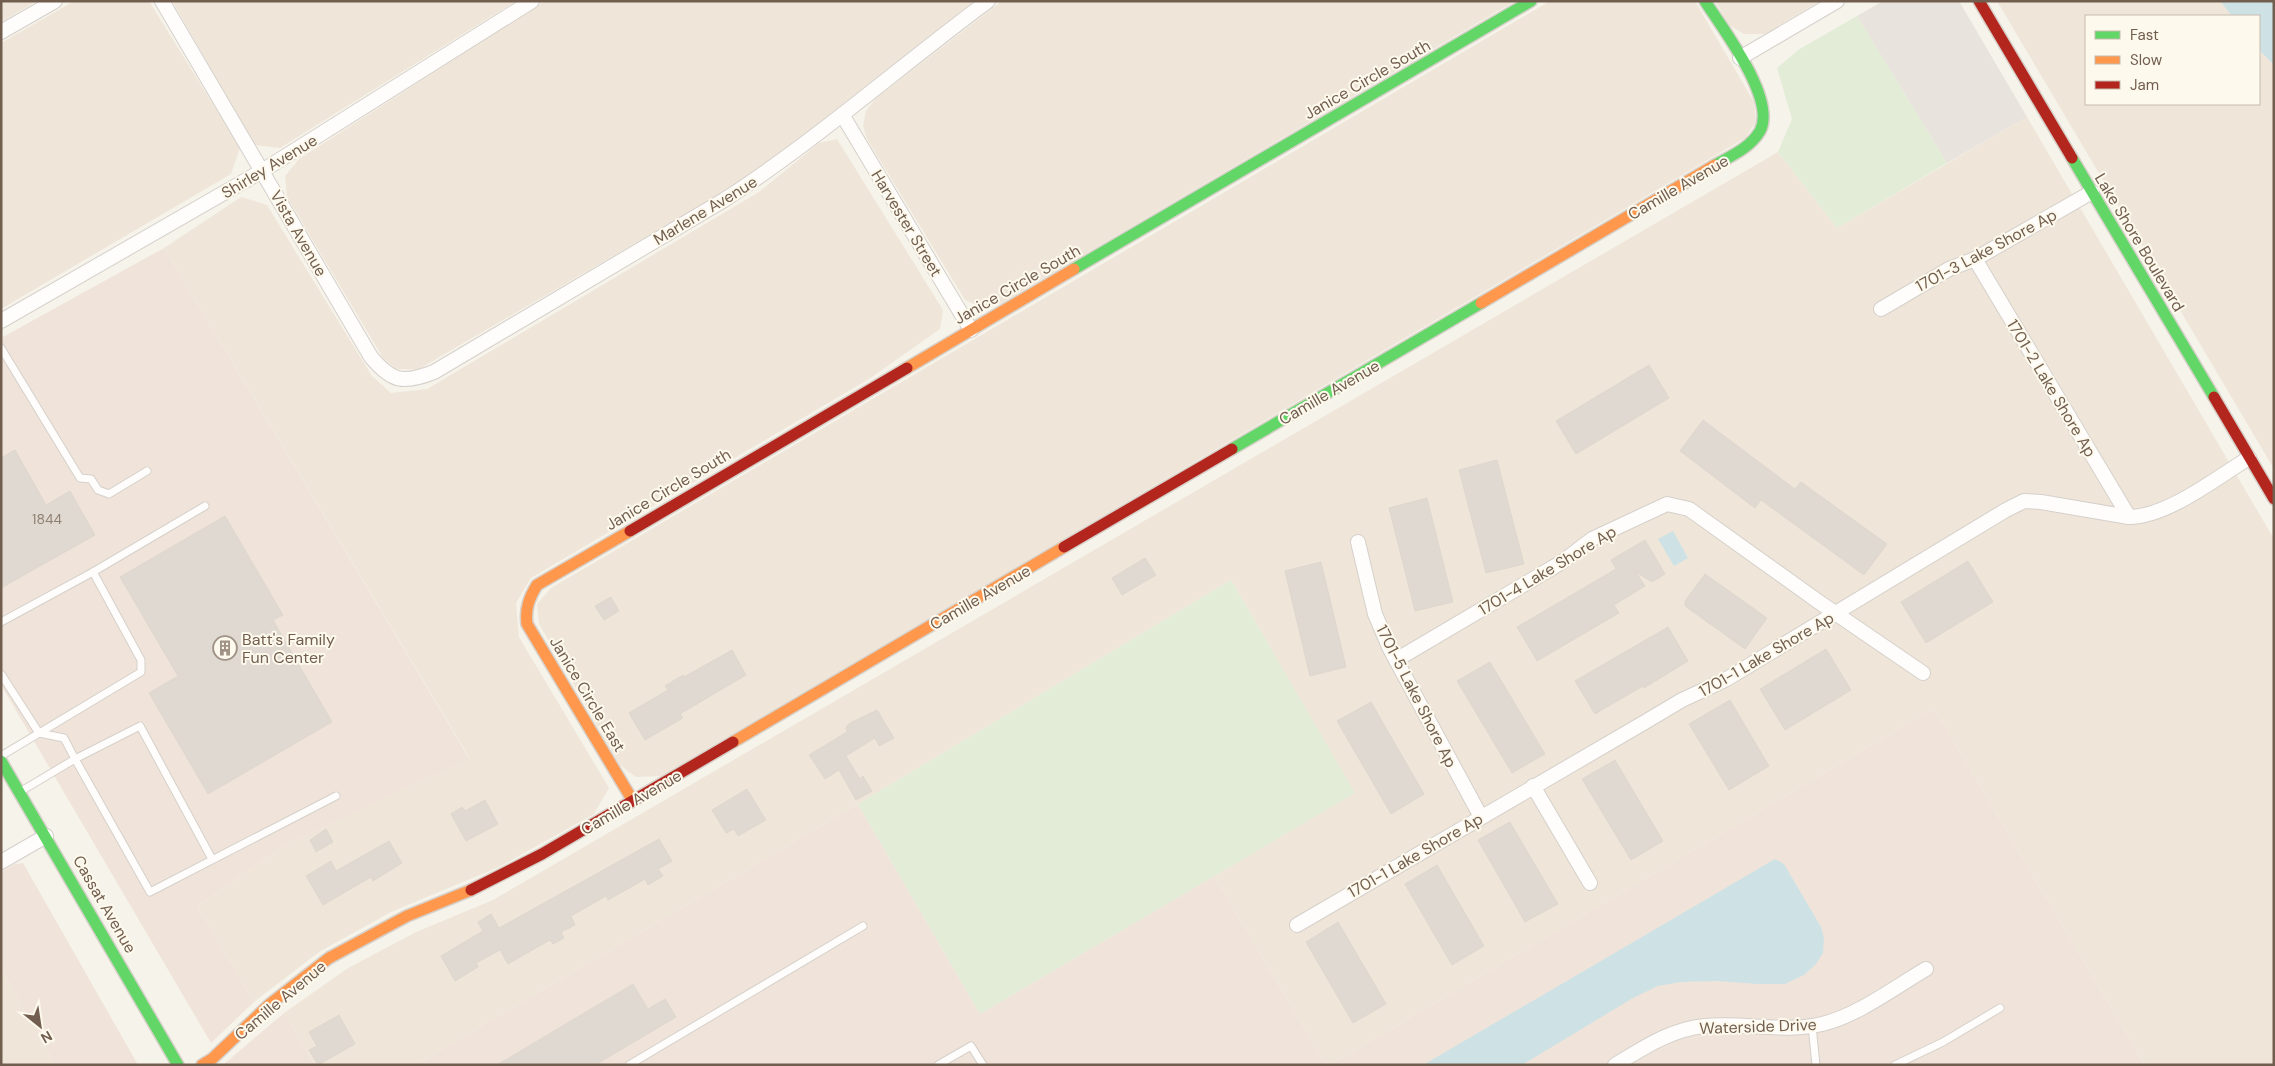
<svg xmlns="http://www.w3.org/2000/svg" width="2275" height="1066" font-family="'DM Sans',sans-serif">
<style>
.residential{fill:#efe6d9}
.commercial{fill:#f0e4da}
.industrial{fill:#e8e3dc}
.green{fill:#e2ecd7}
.water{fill:#cee2e5}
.building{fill:#dfd9d1;stroke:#dfd7ce}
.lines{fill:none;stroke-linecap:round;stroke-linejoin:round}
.lane-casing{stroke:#d5d0ca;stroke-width:9}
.street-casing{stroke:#d5d0ca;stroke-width:16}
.fast-casing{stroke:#d6d0c9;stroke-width:14}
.slow-casing{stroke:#d6d0c9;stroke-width:14}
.jam-casing{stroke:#d6d0c9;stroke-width:14}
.lane{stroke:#fefdfc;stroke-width:7}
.street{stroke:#fefdfc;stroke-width:14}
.fast{stroke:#63d668;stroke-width:11}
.slow{stroke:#ff974d;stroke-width:11}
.jam{stroke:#b3261e;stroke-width:11}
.labels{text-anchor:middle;stroke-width:4;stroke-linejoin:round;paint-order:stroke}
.number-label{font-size:14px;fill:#908072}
.street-label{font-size:16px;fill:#725e4e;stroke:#fdf9ed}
.poi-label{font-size:16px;fill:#725e4e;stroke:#fdf9ed;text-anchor:start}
</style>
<rect width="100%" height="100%" fill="#f6f3eb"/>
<g class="residential">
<polygon points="1,1 37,1 1,22"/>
<polygon points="74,1 149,1 240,148 231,174 1,309 1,43"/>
<polygon points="172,1 516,1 280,148 255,145"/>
<polygon points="545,1 974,1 784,150 723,192 419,369 396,369 383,358 287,197 285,176 299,159"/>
<polygon points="1002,1 1515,1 1000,304 982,308 965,300 867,139 863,126 866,111 875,99"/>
<polygon points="1550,1 1695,1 1754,102 1756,122 1745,138 661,776 636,777 620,765 539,624 537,604 551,588"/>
<polygon points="1715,1 1820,1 1765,34 1744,34 1729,25"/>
<polygon points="1997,1 2220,1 2232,16 2086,16 2086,104 2259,104 2259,50 2274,65 2274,469"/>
<polygon points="2027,117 2274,539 2274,1065 2145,1065 1934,708 1330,1065 1326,1065 1214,876 1354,793 1231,580 858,804 415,1065 315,1065 284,1013 348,968 416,932 493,900 1778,152 1837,228"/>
<polygon points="837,139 943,310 940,329 869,379 531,578 516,603 519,637 609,788 594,814 499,867 391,912 319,952 254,1002 197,906 284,846 469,757 164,248 241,197 267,205 372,376 391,393 427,389 759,192 819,143"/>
<polygon points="1,968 55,1065 1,1065"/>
</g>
<g class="commercial">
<polygon points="164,248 469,758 284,846 197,906 254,1002 211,1043 1,685 1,338"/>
<polygon points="1934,708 2145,1065 1330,1065"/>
<polygon points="858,804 980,1014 1214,876 1326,1065 415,1065"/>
<polygon points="23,863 138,1065 55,1065 1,968 1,872 15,864"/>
<polygon points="284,1013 315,1065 223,1065"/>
</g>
<polygon class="industrial" points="1883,1 1959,1 2027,117 1947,163 1857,16"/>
<g class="green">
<polygon points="1857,16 1947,163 1837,228 1778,152 1792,119 1777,68 1798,50"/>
<polygon points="1231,580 1355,793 980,1014 858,804"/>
</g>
<g class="water">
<polygon points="2220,1 2274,1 2274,65 2259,50 2259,16 2232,16"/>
<polygon points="1673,531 1688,558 1674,566 1658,539"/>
<polygon points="1775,859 1784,864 1821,927 1824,938 1823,953 1816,964 1804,975 1785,984 1758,984 1716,981 1681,982 1658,986 1633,998 1522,1065 1423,1065"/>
</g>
<g class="building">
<polygon points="1649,365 1669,398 1576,454 1556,421"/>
<polygon points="1703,420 1795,489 1801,482 1887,544 1864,575 1761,500 1755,508 1680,451"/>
<polygon points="15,450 46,505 70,491 95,535 1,588 1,458"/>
<polygon points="1497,460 1524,564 1486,573 1459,470"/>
<polygon points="1427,498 1453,602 1415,611 1389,508"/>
<polygon points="225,516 283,615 273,620 332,722 208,794 149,693 178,676 120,577"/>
<polygon points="1645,540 1665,574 1652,582 1636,572 1645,586 1614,605 1619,613 1537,661 1517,627 1616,569 1611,560"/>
<polygon points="1145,558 1156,575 1122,595 1112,578"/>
<polygon points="1968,561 1993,602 1926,643 1901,602"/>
<polygon points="1321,562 1346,667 1310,676 1285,571"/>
<polygon points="1705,574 1767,618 1745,649 1685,606 1685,601"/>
<polygon points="611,597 619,611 604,620 595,606"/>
<polygon points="1668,627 1688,661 1644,688 1643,686 1595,714 1575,681"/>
<polygon points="1826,649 1851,690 1785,730 1760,689"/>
<polygon points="732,650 746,675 680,714 683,718 645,740 629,713 668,690 665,686 683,675 684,677"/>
<polygon points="1490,662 1545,754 1512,773 1457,681"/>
<polygon points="1730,700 1769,766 1729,790 1689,724"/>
<polygon points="1371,702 1424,794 1391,814 1337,721"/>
<polygon points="877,710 894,738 879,746 875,738 846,756 860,779 863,776 872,791 856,800 839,770 825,779 809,755 847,732 846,727 850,723"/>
<polygon points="1615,760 1663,841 1631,860 1582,779"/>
<polygon points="747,789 766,820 738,836 734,829 726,833 712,810"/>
<polygon points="485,800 498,824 466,841 451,814 462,807 465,811"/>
<polygon points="1510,822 1558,904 1525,922 1478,840"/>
<polygon points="326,829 333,842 316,852 310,840"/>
<polygon points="659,839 672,861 658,869 663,876 648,885 645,879 608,900 606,896 571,916 575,925 561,932 564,938 553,944 550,940 508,964 500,950 476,963 478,967 455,981 441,956 483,931 478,922 491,914 499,928"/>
<polygon points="389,841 402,863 373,881 371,877 323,905 306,876 331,861 336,871"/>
<polygon points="1437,865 1484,946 1452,965 1405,884"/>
<polygon points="1338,922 1386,1004 1353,1023 1306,942"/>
<polygon points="633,984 648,1009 665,999 676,1017 595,1065 497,1065"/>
<polygon points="339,1015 355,1044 318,1065 309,1050 317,1046 309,1032"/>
</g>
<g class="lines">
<g class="lane-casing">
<g id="lane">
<polyline points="1,348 80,478 91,479 98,490 109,494 147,471"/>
<polyline points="93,572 205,506"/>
<polyline points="1,622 93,572 141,660 141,672 1,756"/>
<polyline points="1,674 39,733 64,738 75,759 140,726 212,859"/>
<polyline points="23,790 75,759 150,892 336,796"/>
<polyline points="1812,1026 1816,1065"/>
<polyline points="629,1065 863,926"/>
<polyline points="938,1065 971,1046 983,1065"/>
<polyline points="1895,1065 1943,1042 2000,1008"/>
</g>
</g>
<g class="street-casing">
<g id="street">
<path d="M162,1L371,357C392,382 403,384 434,372L724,200C817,140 899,67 988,1"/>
<polyline points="1,32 55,1"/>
<polyline points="1740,58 1837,1"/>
<polyline points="843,116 971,330"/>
<polyline points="1975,259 2129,517"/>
<polyline points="1881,309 1949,269 1975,259 2092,192"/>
<polyline points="1,321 262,171 532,1"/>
<polyline points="1358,542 1375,614 1390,649 1481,817"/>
<polyline points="1396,660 1562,562 1592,539 1667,504 1689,509 1819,602 1923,673"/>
<polyline points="1533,786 1590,883"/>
<polyline points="1,862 46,836"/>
<path d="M1297,925L1645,722L1682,700L1725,680L2006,510L2024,501L2041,502L2129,517C2167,517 2216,478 2249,458"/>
<path d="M1615,1065C1643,1048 1671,1029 1705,1026C1744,1022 1784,1033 1822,1024C1857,1016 1895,987 1926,969"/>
</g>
</g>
<g class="fast-casing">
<g id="fast">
<path d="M1705,1C1722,28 1777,99 1760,131C1750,148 1731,156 1715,165"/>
<polyline points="2072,158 2214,397"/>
<polyline points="1074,269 1531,1"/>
<polyline points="1232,449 1481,303"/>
<polyline points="1,761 178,1065"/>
</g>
</g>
<g class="slow-casing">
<g id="slow">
<polyline points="1481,303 1715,165"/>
<polyline points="907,368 1074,269"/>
<path d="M630,531L537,585C529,598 525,609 527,624L633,801"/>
<polyline points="733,742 1064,547"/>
<polyline points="202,1065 212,1059 270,1004 329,958 407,916 471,890"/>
</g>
</g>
<g class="jam-casing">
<g id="jam">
<polyline points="1979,1 2072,158"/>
<polyline points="2214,397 2274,499"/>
<polyline points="630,531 907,368"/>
<polyline points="1064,547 1232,449"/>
<polyline points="471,890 542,854 733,742"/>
</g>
</g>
<use href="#lane" class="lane"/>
<use href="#street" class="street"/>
<use href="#fast" class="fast"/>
<use href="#slow" class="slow"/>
<use href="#jam" class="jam"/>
</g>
<defs>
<g id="building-ring" transform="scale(1.25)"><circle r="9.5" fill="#fdf9ed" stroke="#a09285" stroke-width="1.5"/><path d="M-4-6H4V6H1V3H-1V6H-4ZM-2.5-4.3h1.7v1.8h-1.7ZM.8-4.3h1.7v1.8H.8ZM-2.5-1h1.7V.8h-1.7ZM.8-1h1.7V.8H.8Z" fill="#a09285"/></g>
</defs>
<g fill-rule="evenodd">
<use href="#building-ring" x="225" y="648"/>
</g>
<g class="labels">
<g class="number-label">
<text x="47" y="524">1844</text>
</g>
<g class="street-label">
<text transform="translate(1367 79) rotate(-30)" y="6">Janice Circle South</text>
<text transform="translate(269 166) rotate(-31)" y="6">Shirley Avenue</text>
<text transform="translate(1678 187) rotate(-30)" y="6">Camille Avenue</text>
<text transform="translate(705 210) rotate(-31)" y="6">Marlene Avenue</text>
<text transform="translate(907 223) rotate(59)" y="6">Harvester Street</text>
<text transform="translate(299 233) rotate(60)" y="6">Vista Avenue</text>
<text transform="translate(2140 242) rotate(59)" y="6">Lake Shore Boulevard</text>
<text transform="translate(1986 250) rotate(-28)" y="6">1701-3 Lake Shore Ap</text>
<text transform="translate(1017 284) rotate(-30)" y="6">Janice Circle South</text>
<text transform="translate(2052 388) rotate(59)" y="6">1701-2 Lake Shore Ap</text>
<text transform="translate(1329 392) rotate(-30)" y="6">Camille Avenue</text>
<text transform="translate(668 489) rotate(-31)" y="6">Janice Circle South</text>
<text transform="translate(1547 570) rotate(-31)" y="6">1701-4 Lake Shore Ap</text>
<text transform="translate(980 597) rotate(-30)" y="6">Camille Avenue</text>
<text transform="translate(1766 654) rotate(-30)" y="6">1701-1 Lake Shore Ap</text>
<text transform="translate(588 694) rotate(59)" y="6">Janice Circle East</text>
<text transform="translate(1417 696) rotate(63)" y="6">1701-5 Lake Shore Ap</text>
<text transform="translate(631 802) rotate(-30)" y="6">Camille Avenue</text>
<text transform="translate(1415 855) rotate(-30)" y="6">1701-1 Lake Shore Ap</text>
<text transform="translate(105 904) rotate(60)" y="6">Cassat Avenue</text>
<text transform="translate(280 1000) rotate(-40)" y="6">Camille Avenue</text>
<text transform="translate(1758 1026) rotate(-2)" y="6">Waterside Drive</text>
</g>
<g class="poi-label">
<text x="242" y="645">Batt's Family<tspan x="242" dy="18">Fun Center</tspan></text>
</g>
</g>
<rect width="2275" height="1066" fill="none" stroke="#725e4e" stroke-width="5"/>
<rect x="2085" y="15" width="175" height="90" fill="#fdf9ed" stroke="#c5bbad"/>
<rect x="2095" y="31" width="25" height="8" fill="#63d668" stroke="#c5bbad"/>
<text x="2130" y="40" font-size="15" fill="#725e4e">Fast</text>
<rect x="2095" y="56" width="25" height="8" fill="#ff974d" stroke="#c5bbad"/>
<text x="2130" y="65" font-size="15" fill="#725e4e">Slow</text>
<rect x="2095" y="81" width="25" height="8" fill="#b3261e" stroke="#c5bbad"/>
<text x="2130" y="90" font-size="15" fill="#725e4e">Jam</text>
<g transform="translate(40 1026) rotate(150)" stroke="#fdf9ed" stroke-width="4" paint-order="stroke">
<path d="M0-4L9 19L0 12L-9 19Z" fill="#725e4e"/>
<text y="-8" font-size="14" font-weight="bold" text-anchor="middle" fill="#725e4e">N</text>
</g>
</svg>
